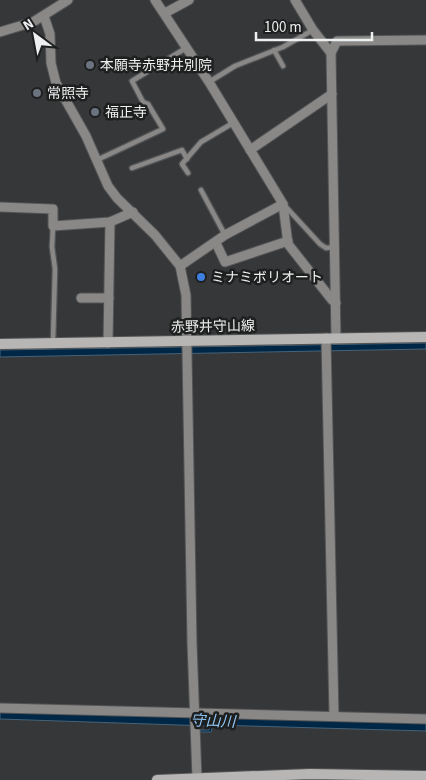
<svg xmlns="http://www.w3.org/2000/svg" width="426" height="780" font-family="'Source Sans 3','Noto Sans JP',sans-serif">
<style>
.water{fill:#002745;stroke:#476378}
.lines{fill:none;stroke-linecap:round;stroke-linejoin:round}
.lane-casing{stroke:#535456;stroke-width:7}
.street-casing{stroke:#535456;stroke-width:11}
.secondary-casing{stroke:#535456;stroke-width:12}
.lane{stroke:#898887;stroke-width:4.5}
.street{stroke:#898887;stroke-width:9}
.secondary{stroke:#b8b6b4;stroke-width:10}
.worship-dot{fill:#6b7280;stroke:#1e1f1f;stroke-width:2}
.shop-dot{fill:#3f7fe0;stroke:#1e1f1f;stroke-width:2}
.labels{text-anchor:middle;stroke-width:5;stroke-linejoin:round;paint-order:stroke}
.poi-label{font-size:14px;fill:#eeeff0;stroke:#1e1f1f;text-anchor:start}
.street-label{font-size:14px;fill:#eeeff0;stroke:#1e1f1f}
.water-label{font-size:15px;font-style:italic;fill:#91c7f8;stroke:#1e1f1f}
</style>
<rect width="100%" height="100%" fill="#353739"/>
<g class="water">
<polygon points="426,343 426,349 0,357 0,350"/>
<polygon points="0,711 426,723 426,731 213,725 211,732 199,732 200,730 209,730 209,726 0,719"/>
</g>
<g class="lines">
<g class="lane-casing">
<g id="lane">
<polyline points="274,50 283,66"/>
<polyline points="209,82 235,66 283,47 313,30"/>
<polyline points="97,160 163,129 148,104 143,102 132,81 186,48"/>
<polyline points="132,168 182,150 187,159"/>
<polyline points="188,173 182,164 201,142 233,123"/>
<polyline points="201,190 225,235"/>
<polyline points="286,207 320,244 326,248 335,247"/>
<polyline points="53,342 55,269 52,247 53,226"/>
</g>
</g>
<g class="street-casing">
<g id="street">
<polyline points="155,0 209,82 283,204 288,244 332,300 336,303"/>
<polyline points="295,0 313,30 331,53"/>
<polyline points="165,13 189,0"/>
<polyline points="44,16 50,34 51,63 56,83 86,136 108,186 117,198 155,235 180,266 186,295 192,643 197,778"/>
<polyline points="0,32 33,22 68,0"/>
<polyline points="250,150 332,94"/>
<polyline points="0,207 53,209 53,226 110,222 133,212"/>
<polyline points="216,243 225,262 288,241"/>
<polyline points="180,266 225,235 283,204"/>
<polyline points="81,298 109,298"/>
<polyline points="326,338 334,716"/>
<polyline points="336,338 331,53 337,41 426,40"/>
<polyline points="108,343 110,222"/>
<polyline points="0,708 426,719"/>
</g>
</g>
<g class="secondary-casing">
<g id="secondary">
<polyline points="0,344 426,337"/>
<polyline points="157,780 310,774 426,776"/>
</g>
</g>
<use href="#lane" class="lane"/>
<use href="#street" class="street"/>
<use href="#secondary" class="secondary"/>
</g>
<g class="worship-dot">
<circle cx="90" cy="65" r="5"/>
<circle cx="37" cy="93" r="5"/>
<circle cx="95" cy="112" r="5"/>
</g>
<circle class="shop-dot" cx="201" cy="277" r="5"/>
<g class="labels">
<g class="poi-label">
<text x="100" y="70">本願寺赤野井別院</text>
<text x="47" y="98">常照寺</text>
<text x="105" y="117">福正寺</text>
<text x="211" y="282">ミナミボリオート</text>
</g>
<g class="street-label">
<text transform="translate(213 326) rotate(-1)" y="5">赤野井守山線</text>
</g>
<g class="water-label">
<text transform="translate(213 721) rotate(2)" y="5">守山川</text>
</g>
</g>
<g transform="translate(35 35) rotate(328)" stroke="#1e1f1f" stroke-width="4" paint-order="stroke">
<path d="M0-4L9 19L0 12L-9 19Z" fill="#eeeff0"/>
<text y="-8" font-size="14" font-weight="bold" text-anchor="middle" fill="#eeeff0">N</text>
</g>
<path d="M256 32v8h116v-8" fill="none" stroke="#eeeff0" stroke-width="2.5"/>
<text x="264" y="32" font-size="15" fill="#eeeff0" stroke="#1e1f1f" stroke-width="4" paint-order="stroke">100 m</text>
</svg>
